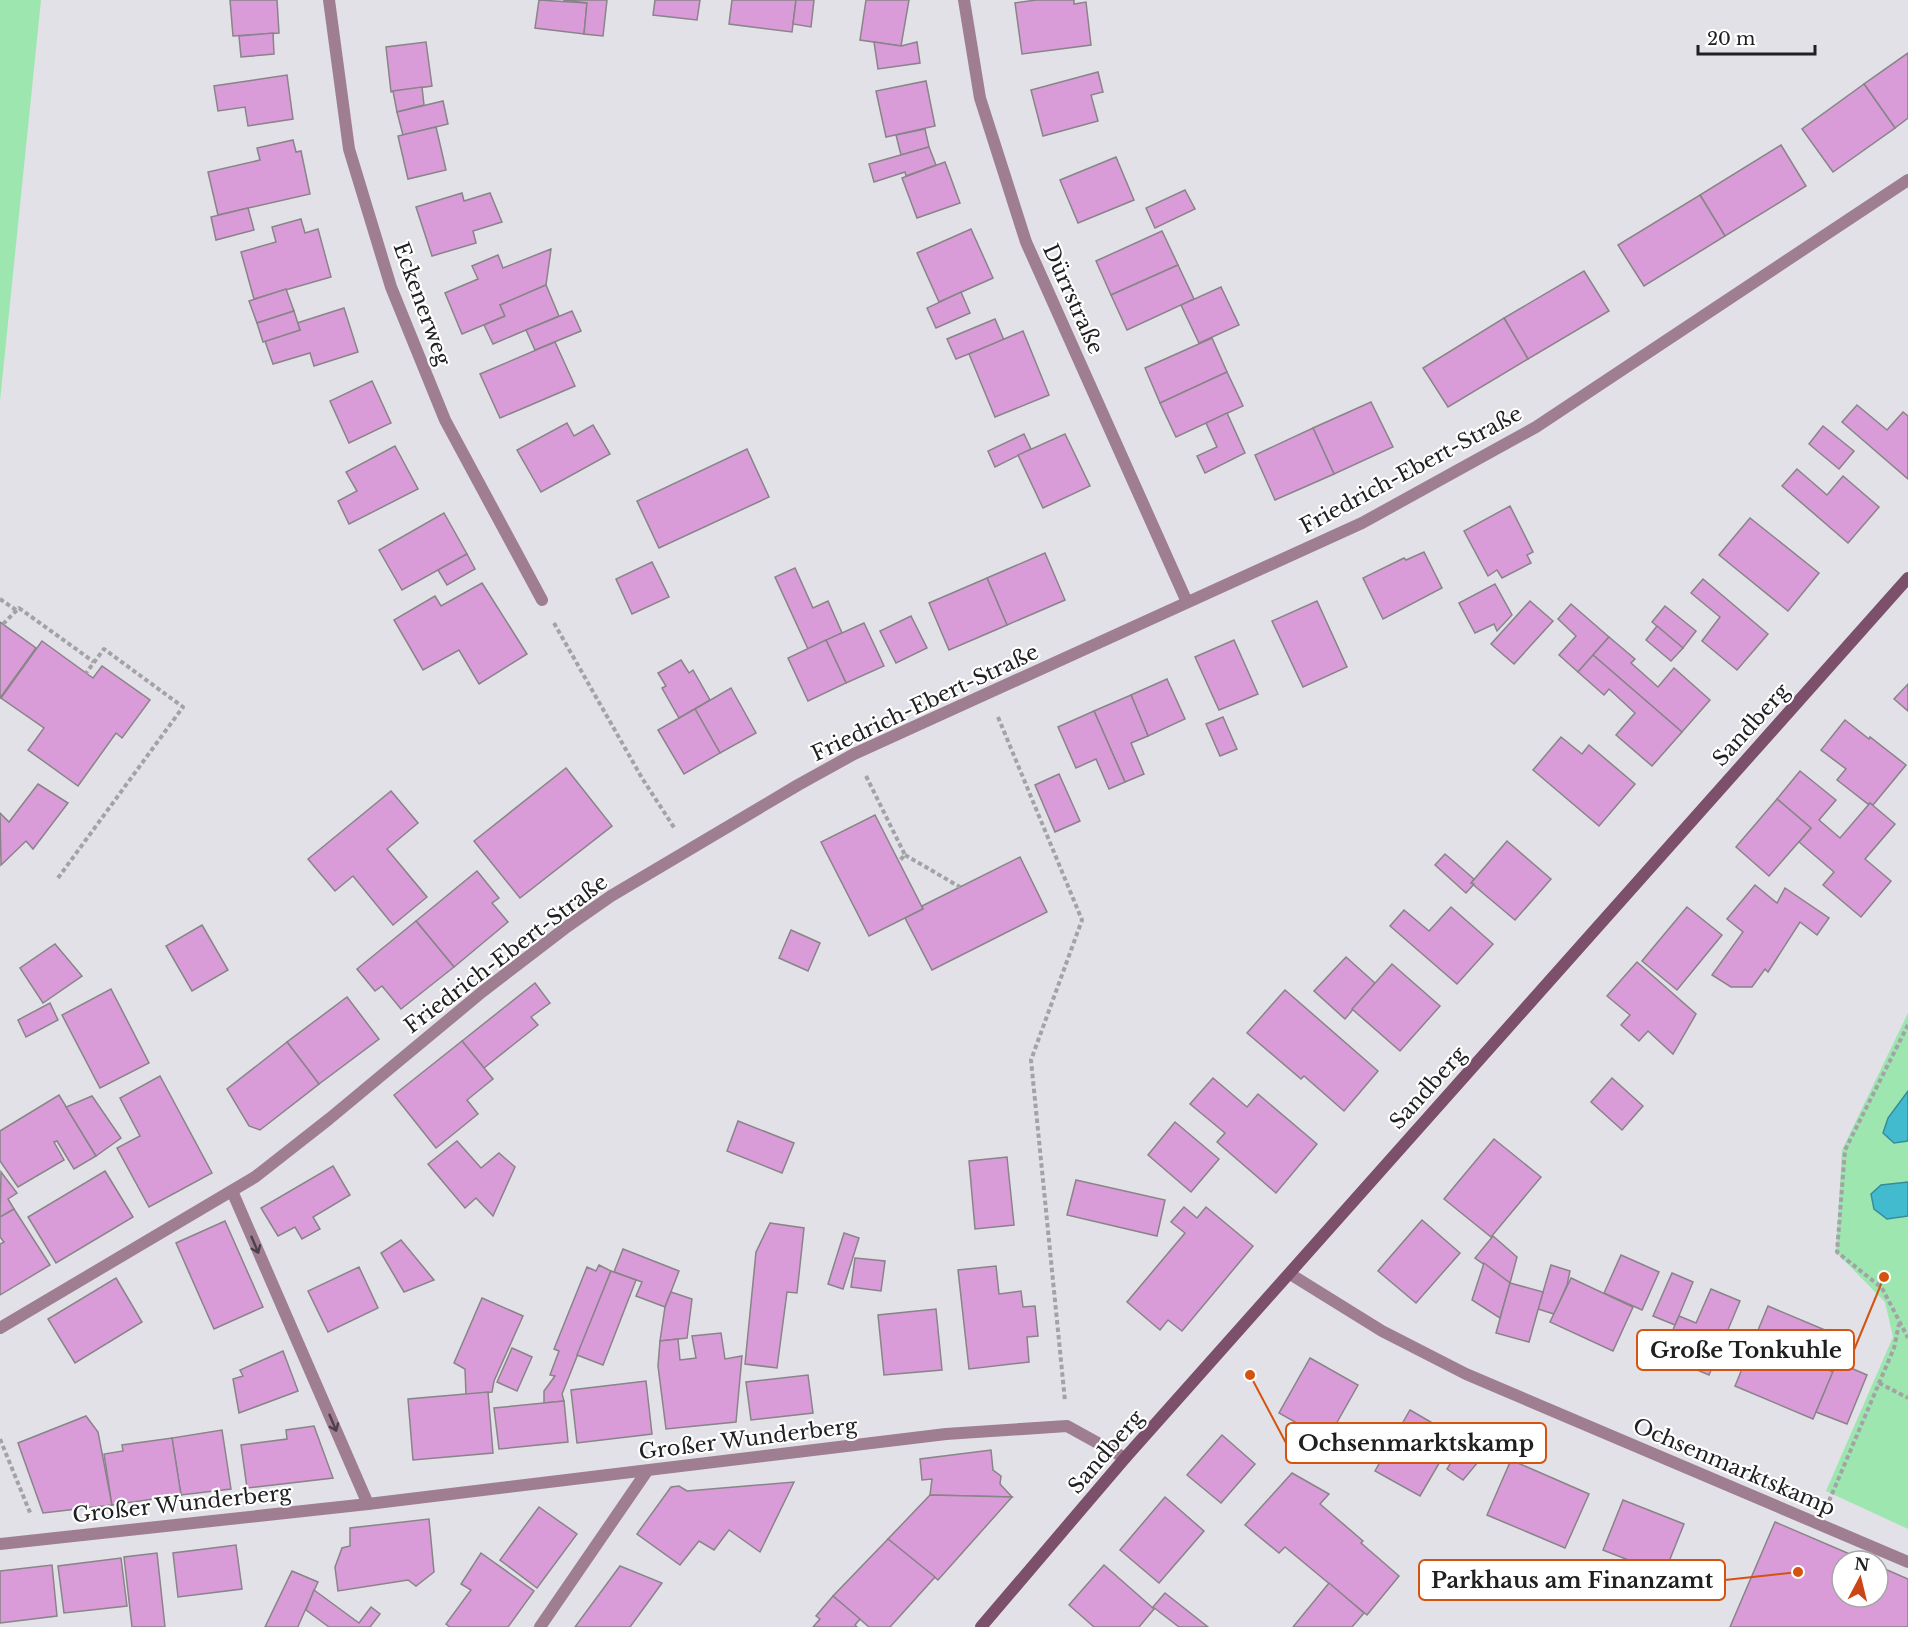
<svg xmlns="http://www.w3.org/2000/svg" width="1908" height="1627" font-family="'Libre Baskerville',serif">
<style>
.green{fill:#9ee6af}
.water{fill:#42bbce;stroke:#388c9a;stroke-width:1.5}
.building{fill:#da9cd8;stroke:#888488;stroke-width:1.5}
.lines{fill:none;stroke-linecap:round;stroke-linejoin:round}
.path{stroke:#a3a3a7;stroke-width:4;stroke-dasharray:4.5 3;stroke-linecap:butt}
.minor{stroke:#9f7e92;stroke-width:12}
.secondary{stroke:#7c4f6b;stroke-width:12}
.oneway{stroke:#4c4149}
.labels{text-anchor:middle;stroke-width:4.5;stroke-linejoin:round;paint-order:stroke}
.street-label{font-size:21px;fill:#202022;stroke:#fff}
.leader{fill:none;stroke:#d4530e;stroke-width:2}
.callout-dot{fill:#d4530e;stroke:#fff;stroke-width:2}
.callout{fill:#fff;stroke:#d4530e;stroke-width:2}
.callout-label{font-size:22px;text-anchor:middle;font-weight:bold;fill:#202022}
</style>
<rect width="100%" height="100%" fill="#e1e1e7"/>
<g class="green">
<polygon points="0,0 41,0 0,401"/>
<polygon points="1908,1013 1908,1091 1888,1118 1883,1133 1894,1143 1908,1141 1908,1182 1902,1183 1887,1218 1908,1216 1908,1529 1826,1491 1893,1337 1885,1302 1836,1252 1842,1150"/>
</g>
<g class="water">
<polygon points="1908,1091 1908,1141 1894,1143 1883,1133 1888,1118"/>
<polygon points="1908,1182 1908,1216 1887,1219 1874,1209 1871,1194 1881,1185"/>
</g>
<g class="building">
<polygon points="230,0 277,0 279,33 233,36"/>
<polygon points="539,0 587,3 584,34 535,28"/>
<polygon points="563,0 607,0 603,36 584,34 587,3"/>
<polygon points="655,0 700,0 697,20 653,15"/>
<polygon points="732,0 796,0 792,32 729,24"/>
<polygon points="796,0 814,0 811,27 793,24"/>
<polygon points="866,0 909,0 901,46 860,40"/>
<polygon points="1036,0 1074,0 1074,4 1086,2 1091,45 1022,54 1015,3"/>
<polygon points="273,33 274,54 241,57 239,36"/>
<polygon points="426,42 432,86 391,92 386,47"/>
<polygon points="874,42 901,46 917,42 920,63 878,69"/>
<polygon points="1908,53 1908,118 1895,128 1864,84"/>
<polygon points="1098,72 1103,92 1091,95 1098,121 1043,136 1031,90"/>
<polygon points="287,75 293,119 248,126 245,107 218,111 214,86"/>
<polygon points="926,81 935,126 886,137 876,91"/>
<polygon points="1864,84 1895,128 1833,172 1802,129"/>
<polygon points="422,87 424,105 397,112 393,91"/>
<polygon points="443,101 448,124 403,135 397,112"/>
<polygon points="436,127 446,170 408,179 398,136"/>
<polygon points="925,129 929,147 901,155 896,135"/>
<polygon points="293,140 296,152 301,151 310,194 218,215 208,172 260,160 257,148"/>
<polygon points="1781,145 1806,186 1725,236 1700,195"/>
<polygon points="929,147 936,165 906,176 905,172 874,182 869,164"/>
<polygon points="1116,157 1134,200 1078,223 1060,180"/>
<polygon points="945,162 960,203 917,218 902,178"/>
<polygon points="1185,190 1195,209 1155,228 1146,208"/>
<polygon points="462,193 464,201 490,193 502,222 473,231 476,243 432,256 416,207"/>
<polygon points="1700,195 1725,236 1644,286 1618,245"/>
<polygon points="248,208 254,230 216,240 211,217"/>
<polygon points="301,219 305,233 318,229 331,277 254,299 241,252 276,242 272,227"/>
<polygon points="971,229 993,278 939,302 917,253"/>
<polygon points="1162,231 1178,265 1111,295 1096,261"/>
<polygon points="551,249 546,285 500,305 505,316 462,334 445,293 478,279 472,266 498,255 503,268"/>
<polygon points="1178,265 1194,299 1127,330 1111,295"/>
<polygon points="1584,271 1609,311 1528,359 1504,318"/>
<polygon points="546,285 559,316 493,344 484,325 505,316 500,305"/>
<polygon points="1221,287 1239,325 1199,343 1181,305"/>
<polygon points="286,289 294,311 257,323 249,301"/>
<polygon points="961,292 970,313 936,328 927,308"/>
<polygon points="344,308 358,352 314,366 310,353 273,364 265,341 300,330 297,323"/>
<polygon points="294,311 300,330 263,342 257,323"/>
<polygon points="572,311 581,331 535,350 526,330"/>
<polygon points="1504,318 1528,359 1448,407 1423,368"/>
<polygon points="995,319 1004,340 956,359 947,339"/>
<polygon points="1023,331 1049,395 995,417 969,354"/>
<polygon points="1212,338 1227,372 1160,403 1145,368"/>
<polygon points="555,342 575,386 500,418 480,374"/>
<polygon points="1227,372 1243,406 1176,437 1160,403"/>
<polygon points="372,381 391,423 349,443 330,401"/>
<polygon points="1371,402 1393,447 1334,474 1313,428"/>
<polygon points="1857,405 1887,430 1903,412 1908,416 1908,479 1842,422"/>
<polygon points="1227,413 1245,453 1205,473 1197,456 1217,447 1206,423"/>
<polygon points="567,423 574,436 593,425 610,454 541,492 517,450"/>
<polygon points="1823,426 1854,451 1839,469 1809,444"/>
<polygon points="1313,428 1334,474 1275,500 1255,455"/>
<polygon points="1024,434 1031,449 995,467 988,451"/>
<polygon points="1065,434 1090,486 1043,508 1018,455"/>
<polygon points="395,446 418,489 349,524 338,501 357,491 346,472"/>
<polygon points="747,449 769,497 659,548 637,501"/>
<polygon points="1797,469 1827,495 1843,476 1879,507 1848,543 1782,486"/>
<polygon points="1510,506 1533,552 1527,555 1531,563 1502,578 1497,570 1488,576 1464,531"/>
<polygon points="444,513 467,554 402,590 379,550"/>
<polygon points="1750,518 1819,573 1788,611 1719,555"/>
<polygon points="1424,552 1442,588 1383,619 1363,578 1404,558 1406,560"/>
<polygon points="1045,553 1065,600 1007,625 987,578"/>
<polygon points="467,554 475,569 447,585 438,570"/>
<polygon points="652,562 669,597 632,614 616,579"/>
<polygon points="795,568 813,608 828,601 842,633 808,649 775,577"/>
<polygon points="987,578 1007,625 949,650 929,603"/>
<polygon points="1703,579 1768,634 1737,670 1702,641 1720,617 1691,593"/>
<polygon points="482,583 527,654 479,684 459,650 423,670 394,620 435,596 441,606"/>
<polygon points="1495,584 1512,615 1497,631 1494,624 1475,633 1459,603"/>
<polygon points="1317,601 1347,667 1303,687 1272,621"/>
<polygon points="1530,601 1553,621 1514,664 1491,644"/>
<polygon points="1571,604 1609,637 1578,672 1559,655 1576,636 1558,619"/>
<polygon points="1665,606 1696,631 1683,648 1652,622"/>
<polygon points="911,616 927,648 896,663 880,631"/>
<polygon points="0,622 36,648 0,698"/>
<polygon points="864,623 884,666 846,683 826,640"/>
<polygon points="1657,626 1683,648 1671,661 1646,640"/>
<polygon points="1609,637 1635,659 1631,663 1658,687 1674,668 1710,700 1682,732 1593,655"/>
<polygon points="826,640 846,683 808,701 788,658"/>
<polygon points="1234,640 1258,694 1219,710 1195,657"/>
<polygon points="42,641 93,678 102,666 150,700 122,738 116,733 78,786 28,750 44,728 1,698"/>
<polygon points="1593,655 1682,732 1652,766 1616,735 1635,713 1609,689 1604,695 1578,672"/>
<polygon points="681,660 689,673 693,670 710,700 679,718 662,688 666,686 658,673"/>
<polygon points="1167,679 1185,719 1148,736 1131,695"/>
<polygon points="1908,684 1908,711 1894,699"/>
<polygon points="731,688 756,733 720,753 695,709"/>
<polygon points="1131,695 1148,736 1131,743 1144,774 1125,782 1094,711"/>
<polygon points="695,709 720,753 684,774 658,730"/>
<polygon points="1094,711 1125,782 1109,789 1096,759 1076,768 1058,727"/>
<polygon points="1223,717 1237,749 1220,756 1206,724"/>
<polygon points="1845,720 1869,739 1870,737 1906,765 1873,805 1870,803 1868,804 1837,780 1846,769 1821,750"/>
<polygon points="1561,737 1582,754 1589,745 1635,784 1599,826 1533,770"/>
<polygon points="566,768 612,826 520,898 474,841"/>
<polygon points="1800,771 1836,800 1819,820 1840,838 1870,803 1895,824 1865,859 1891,881 1861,917 1823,885 1834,872 1799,842 1811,828 1777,799"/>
<polygon points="1059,774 1080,821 1055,832 1035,785"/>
<polygon points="38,784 68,803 33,849 26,841 1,865 0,813 9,822"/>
<polygon points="391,791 418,823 387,849 427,897 393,925 353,876 335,891 308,859"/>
<polygon points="1777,799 1811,828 1769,876 1736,847"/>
<polygon points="875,815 923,909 869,936 821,842"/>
<polygon points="1507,841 1551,879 1515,920 1471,883"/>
<polygon points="1445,854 1474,879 1471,883 1474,884 1466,893 1435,865"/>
<polygon points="1020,857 1047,912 932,970 905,918 923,909 922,906"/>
<polygon points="477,871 499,898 492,903 508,922 454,967 416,921"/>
<polygon points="1755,885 1777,903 1785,888 1829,918 1817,935 1800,922 1768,972 1765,969 1752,987 1731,987 1712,975 1743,932 1727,919"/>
<polygon points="1451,907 1493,944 1457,984 1390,926 1404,910 1429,931"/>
<polygon points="1687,907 1722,935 1677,990 1642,961"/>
<polygon points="416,921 454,967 401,1009 382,986 375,991 357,969"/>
<polygon points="202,925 228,970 192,991 166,946"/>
<polygon points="791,930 820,943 808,971 779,958"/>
<polygon points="55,944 82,976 43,1003 20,968"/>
<polygon points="1346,957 1375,983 1345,1019 1314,991"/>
<polygon points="1637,962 1696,1014 1673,1054 1648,1031 1639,1041 1621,1025 1630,1015 1607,996"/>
<polygon points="1392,964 1440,1006 1400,1051 1352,1009"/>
<polygon points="535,983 550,1003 531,1017 538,1025 484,1068 462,1041"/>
<polygon points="111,989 149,1063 100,1088 62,1015"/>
<polygon points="1285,990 1378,1071 1344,1111 1304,1076 1301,1079 1247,1033"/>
<polygon points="347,997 379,1039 319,1084 287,1042"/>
<polygon points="50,1003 58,1020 26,1037 18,1020"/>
<polygon points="462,1041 493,1079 467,1100 478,1114 436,1148 394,1095"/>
<polygon points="287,1042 319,1084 260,1130 249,1126 227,1089"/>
<polygon points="160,1076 212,1173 149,1207 117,1148 140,1136 120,1098"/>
<polygon points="1213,1078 1247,1107 1258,1094 1317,1144 1276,1193 1217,1142 1225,1133 1190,1104"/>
<polygon points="1612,1078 1643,1106 1622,1130 1591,1102"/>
<polygon points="59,1095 96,1156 74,1169 57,1141 54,1142 64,1160 18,1187 0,1161 0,1131"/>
<polygon points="92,1096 121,1138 96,1156 66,1107"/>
<polygon points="738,1121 794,1143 782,1173 727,1151"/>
<polygon points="1175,1122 1219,1159 1191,1192 1148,1155"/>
<polygon points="1494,1139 1541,1177 1491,1237 1444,1199"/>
<polygon points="457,1141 481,1168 499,1153 515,1167 493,1216 476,1198 465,1208 428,1164"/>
<polygon points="1007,1157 1014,1225 975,1229 969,1161"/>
<polygon points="333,1166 350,1195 313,1217 320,1229 302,1239 295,1227 278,1236 261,1208"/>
<polygon points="105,1171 133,1217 56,1263 28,1217"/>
<polygon points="1,1172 17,1193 8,1199 14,1209 0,1217"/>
<polygon points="1076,1180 1165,1200 1157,1236 1067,1215"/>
<polygon points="1184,1207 1197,1218 1206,1207 1253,1246 1182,1331 1168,1320 1160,1330 1127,1302 1185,1233 1171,1222"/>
<polygon points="14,1209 50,1265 0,1295 0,1244 4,1242 0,1237 0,1217"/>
<polygon points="1422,1220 1460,1253 1416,1303 1378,1271"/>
<polygon points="225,1221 263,1307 214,1329 176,1243"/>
<polygon points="770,1223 804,1228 797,1293 787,1292 777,1368 745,1364 756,1252"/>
<polygon points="844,1233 859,1238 843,1289 828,1284"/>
<polygon points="1493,1236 1517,1257 1510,1283 1475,1258"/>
<polygon points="401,1240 434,1280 404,1292 381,1253"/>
<polygon points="623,1249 679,1271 665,1307 636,1296 642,1282 614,1272"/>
<polygon points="1621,1255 1659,1272 1642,1310 1604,1293"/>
<polygon points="855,1258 885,1261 881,1291 851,1287"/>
<polygon points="1484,1263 1510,1283 1500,1318 1472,1300"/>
<polygon points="599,1265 611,1271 562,1394 564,1401 544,1403 544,1391 555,1376 550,1375 559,1351 554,1349 587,1267 596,1271"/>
<polygon points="1551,1265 1570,1271 1567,1285 1554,1314 1538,1309"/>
<polygon points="996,1266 999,1294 1021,1291 1023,1307 1035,1306 1038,1336 1027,1337 1029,1362 969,1369 958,1270"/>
<polygon points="359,1267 378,1308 328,1332 308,1291"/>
<polygon points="611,1271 636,1280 603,1365 577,1355"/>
<polygon points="1672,1273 1693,1282 1675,1325 1653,1316"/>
<polygon points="116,1278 142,1322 75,1363 48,1319"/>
<polygon points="1571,1278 1633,1307 1613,1351 1550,1322"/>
<polygon points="1510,1283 1543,1292 1529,1342 1496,1333"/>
<polygon points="1711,1289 1740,1301 1709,1375 1676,1361 1679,1354 1665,1348 1679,1316 1696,1323"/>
<polygon points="671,1292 692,1299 687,1338 660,1341 665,1307"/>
<polygon points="482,1298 523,1316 494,1381 492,1392 466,1395 465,1369 454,1363"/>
<polygon points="1768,1306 1832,1333 1819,1366 1833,1372 1813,1419 1735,1386"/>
<polygon points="936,1309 942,1370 884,1375 878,1315"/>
<polygon points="721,1333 725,1359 742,1356 736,1422 666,1429 658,1366 660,1341 678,1339 680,1360 696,1358 692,1336"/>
<polygon points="512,1348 532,1357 517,1391 497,1382"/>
<polygon points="283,1351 298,1391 239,1413 233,1379 243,1376 240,1370"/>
<polygon points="1310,1358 1358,1385 1327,1440 1279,1413"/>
<polygon points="1837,1362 1867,1375 1847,1424 1816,1412"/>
<polygon points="808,1375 813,1413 751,1420 746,1382"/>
<polygon points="646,1381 652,1434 577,1443 571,1390"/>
<polygon points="488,1392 493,1453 413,1460 408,1399"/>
<polygon points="564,1401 568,1442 499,1449 494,1408"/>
<polygon points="1410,1410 1455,1436 1420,1496 1375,1471"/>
<polygon points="86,1416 98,1432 112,1505 43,1513 18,1443"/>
<polygon points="314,1426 333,1478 247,1488 241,1445 287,1439 286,1430"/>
<polygon points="222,1430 231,1489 181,1495 172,1438"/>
<polygon points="1222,1435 1255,1464 1221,1503 1187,1475"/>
<polygon points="1466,1437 1488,1450 1463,1480 1447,1469"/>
<polygon points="172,1438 181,1495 112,1505 104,1454 123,1451 122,1445"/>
<polygon points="991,1450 993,1470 1001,1476 1000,1484 1012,1497 930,1495 932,1479 922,1480 920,1459"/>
<polygon points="1511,1460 1589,1494 1565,1548 1487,1515"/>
<polygon points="1292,1473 1329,1494 1320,1504 1363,1541 1361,1543 1399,1576 1367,1615 1285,1547 1279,1553 1245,1525"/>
<polygon points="794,1482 760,1552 729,1530 714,1550 699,1541 680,1565 637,1534 671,1487 679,1486 687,1491"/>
<polygon points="930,1495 1012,1497 938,1580 888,1539"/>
<polygon points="1165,1497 1204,1531 1159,1583 1120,1550"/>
<polygon points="1623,1500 1684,1524 1664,1574 1603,1550"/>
<polygon points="539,1507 577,1534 537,1588 500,1560"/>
<polygon points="429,1519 434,1572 416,1586 408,1580 338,1591 335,1567 342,1548 350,1546 350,1528"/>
<polygon points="1775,1522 1866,1561 1842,1561 1842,1597 1878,1597 1878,1566 1908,1579 1908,1627 1730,1627"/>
<polygon points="888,1539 935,1577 890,1627 869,1627 833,1596"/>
<polygon points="236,1545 242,1589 178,1597 173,1553"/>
<polygon points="157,1553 165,1627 132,1627 124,1557"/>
<polygon points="481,1553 534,1591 508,1627 450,1627 446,1624 471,1590 461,1584"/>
<polygon points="121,1558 127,1606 64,1613 58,1566"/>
<polygon points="52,1565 57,1616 0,1623 0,1571"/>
<polygon points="1104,1565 1154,1609 1139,1627 1094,1627 1069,1605"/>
<polygon points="620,1566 662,1583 630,1627 575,1627"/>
<polygon points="292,1571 318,1582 299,1624 298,1627 265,1627"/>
<polygon points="1329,1583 1364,1613 1352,1627 1293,1627"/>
<polygon points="314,1590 359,1623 371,1607 380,1614 370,1627 329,1627 306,1610"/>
<polygon points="1165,1593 1208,1627 1179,1627 1153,1607"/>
<polygon points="833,1596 860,1619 855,1625 857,1627 813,1627 820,1619 816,1616"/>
</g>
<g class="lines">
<g class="path">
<polyline points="0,599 16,610"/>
<polyline points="554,623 642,778 675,829"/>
<polyline points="3,624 19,608 94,662"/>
<polyline points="998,717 1082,920 1031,1060 1065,1401"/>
<polyline points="866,776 905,855 899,861"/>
<polyline points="905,855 960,887"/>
<polyline points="58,878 183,707 104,649 86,673"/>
<polyline points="1908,1025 1845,1150 1837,1252 1882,1288 1908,1338"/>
<polyline points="1879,1383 1908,1398"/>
<polyline points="0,1439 31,1515"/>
<polyline points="1829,1501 1894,1348 1899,1324"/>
</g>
<g class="minor">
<polyline points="329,0 349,149 391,287 445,420 542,600"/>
<polyline points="964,0 980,98 1026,242 1187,602"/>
<polyline points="232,1191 368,1504"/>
<polyline points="1290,1274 1382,1331 1466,1374 1908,1562"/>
<polyline points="0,1328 255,1177 329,1119 482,992 568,926 611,896 798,785 854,754 1362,523 1536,427 1908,180"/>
<polyline points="0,1544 368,1504 946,1434 1067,1426 1125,1458"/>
<polyline points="540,1627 647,1471"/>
</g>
<polyline class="secondary" points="981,1627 1125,1458 1908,578"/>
</g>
<defs><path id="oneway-shaft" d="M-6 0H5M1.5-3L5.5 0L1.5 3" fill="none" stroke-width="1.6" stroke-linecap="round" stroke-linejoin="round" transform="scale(1.5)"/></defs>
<g class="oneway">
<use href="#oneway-shaft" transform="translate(255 1245) rotate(67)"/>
<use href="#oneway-shaft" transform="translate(333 1423) rotate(67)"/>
</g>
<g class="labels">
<g class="street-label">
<text transform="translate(1073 299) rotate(66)" y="7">Dürrstraße</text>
<text transform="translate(422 304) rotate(70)" y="7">Eckenerweg</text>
<text transform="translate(1411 470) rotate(-28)" y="7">Friedrich-Ebert-Straße</text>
<text transform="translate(925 703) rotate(-25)" y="7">Friedrich-Ebert-Straße</text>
<text transform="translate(1751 725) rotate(-48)" y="7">Sandberg</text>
<text transform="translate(506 954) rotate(-37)" y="7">Friedrich-Ebert-Straße</text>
<text transform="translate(1428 1088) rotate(-48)" y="7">Sandberg</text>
<text transform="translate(748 1439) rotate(-7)" y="7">Großer Wunderberg</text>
<text transform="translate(1106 1452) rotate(-49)" y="7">Sandberg</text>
<text transform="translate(1734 1467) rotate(23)" y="7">Ochsenmarktskamp</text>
<text transform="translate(182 1504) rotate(-6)" y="7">Großer Wunderberg</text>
</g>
</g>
<path class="leader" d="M1884 1277L1854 1350M1250 1375L1286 1443M1798 1572L1725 1580"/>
<g class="callout-dot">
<circle cx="1884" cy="1277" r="6"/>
<circle cx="1250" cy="1375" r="6"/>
<circle cx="1798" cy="1572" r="6"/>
</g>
<g class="callout">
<rect x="1637" y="1330" width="217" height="40" rx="6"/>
<rect x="1286" y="1423" width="260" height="40" rx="6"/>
<rect x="1419" y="1560" width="306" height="40" rx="6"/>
</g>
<g class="callout-label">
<text x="1746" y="1358">Große Tonkuhle</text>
<text x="1416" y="1451">Ochsenmarktskamp</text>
<text x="1572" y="1588">Parkhaus am Finanzamt</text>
</g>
<g transform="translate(1860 1579) rotate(7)"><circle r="28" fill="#ffffff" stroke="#a6a6a7" stroke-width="1.5"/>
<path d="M0-4.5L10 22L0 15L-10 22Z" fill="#cc4514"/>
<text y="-9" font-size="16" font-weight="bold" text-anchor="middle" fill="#202022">N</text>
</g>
<path d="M1698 45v9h117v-9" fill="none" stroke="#202022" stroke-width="3"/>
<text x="1707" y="45" font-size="18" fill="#202022" stroke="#ffffff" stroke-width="4.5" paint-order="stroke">20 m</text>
</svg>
